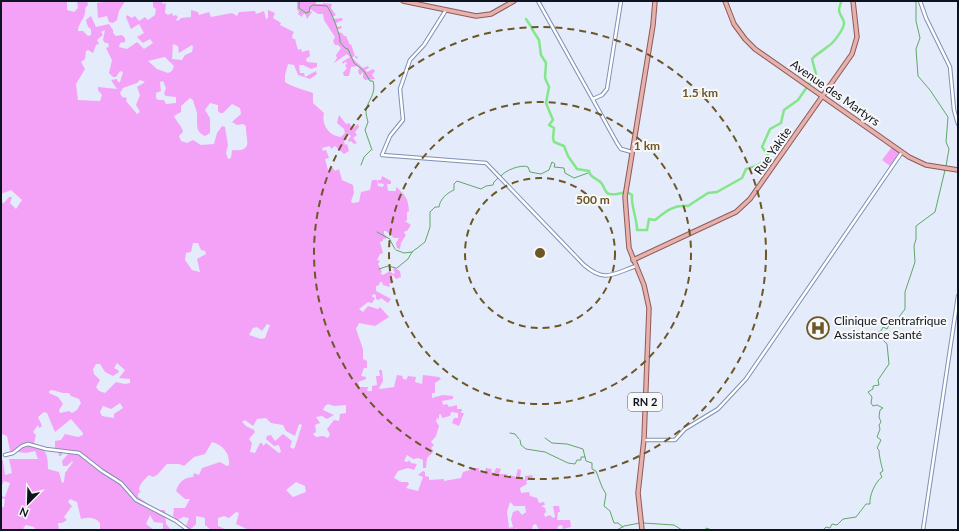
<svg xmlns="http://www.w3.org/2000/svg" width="959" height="531" font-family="Lato,sans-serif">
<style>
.green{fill:#f4a2f7;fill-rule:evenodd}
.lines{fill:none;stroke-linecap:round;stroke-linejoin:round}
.stream{stroke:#60a769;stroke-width:1}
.river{stroke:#83e789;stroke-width:2.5}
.minor-casing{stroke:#8090b3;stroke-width:4.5}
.major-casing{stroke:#8f5958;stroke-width:5.5}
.minor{stroke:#fff;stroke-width:2.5}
.major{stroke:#e6b2ad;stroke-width:3.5}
.ring{fill:none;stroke:#6c5626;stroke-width:2;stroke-dasharray:7 5}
.labels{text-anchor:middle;stroke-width:4;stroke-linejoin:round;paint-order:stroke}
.shield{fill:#f8f8f8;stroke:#545860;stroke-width:1}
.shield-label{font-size:11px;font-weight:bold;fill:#0d131f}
.street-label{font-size:12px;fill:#0d131f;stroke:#f8f8f8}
.poi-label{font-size:12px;fill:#0d131f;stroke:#f8f8f8;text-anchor:start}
.centre{fill:#6c5626;stroke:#f8f8f8;stroke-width:2}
.ring-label{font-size:12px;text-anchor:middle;font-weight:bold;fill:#6c5626;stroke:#f8f8f8;stroke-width:4;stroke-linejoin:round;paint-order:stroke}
</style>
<rect width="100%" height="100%" fill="#e4ebfa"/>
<g class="green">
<path d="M1,1H67V10L74,12L78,8L77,1H87L88,5L85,8C87,17 78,23 78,31H83L88,36L91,35V29L88,27L86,20L91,16L96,27L109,24L113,30V33L116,36L122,35L125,38V42L120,43L119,47L127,49L137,42L144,49L153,43L150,39L143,43L137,37L144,33L139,24L131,29L126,17L127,15L132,18L135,16L139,21L145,17L148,20L155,15L156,9L153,7V1H161L163,4L166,3L165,13L168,15L172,13L173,16L176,15L178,17L176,20L178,21L181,18L191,17V10L198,12L199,15L209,12L211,17L232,13L237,16L239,12L255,11L256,14L264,11L266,19L268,18V10L275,13L273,18L281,23L280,25L294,32L292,36L293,39H295L298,50L301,49L302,52L309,50L310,56L306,59L307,62L317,63V67L311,69L303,65H299L300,73H304L305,77L316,71L317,74L310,79L298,75L294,65L288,64L285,75V82C290,86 307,91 313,93V103L324,113C321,125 329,136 341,137L345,133L344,129L337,123L339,115L346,124L349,123L353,128L358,124L359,127L355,132L357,135L353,138L357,143L354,144L351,141L349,142L348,140L351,136L348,133L346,136L347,139L344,141L345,145L347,144L349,151L344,154L335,146L331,149L330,146L322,148L323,151L326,150L329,158L325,159L328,170L332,167L335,171L339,169L342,180L353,185L354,193L351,201L352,203L359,202L361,192L370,190L372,180H377L378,186L383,187L384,184L378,183V180H381L382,176L391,181V184H387L388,191H396V187C406,195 408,199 409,211L407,212V220L405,221L411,225L407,231H405L404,233L406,235L401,243L400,249L397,248L396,243L399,238H394L386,231H384V234L388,238L383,239V241L380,242L383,253L380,254L377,260L380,261L378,264L382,272L380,273L383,275L390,271L393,274L395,273L393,269L395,268L400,271L401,277L396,279L393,275L390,277L394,282L389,284L390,287L383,285L382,282H380L379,285L376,286V291L391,299L388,303L381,298L379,300L376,299V295L373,294L372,297L375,298L372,303L368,302L359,309L363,312L368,306L378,309L380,307L389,317L375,326L359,323L356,329L363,349V359L367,361V368H364L361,376L366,377V379L358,382L360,387H368L367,391H372V386L377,385L376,376H380L379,370H382L383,381L379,388L380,389L394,387L397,375L403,376L402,378L406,380L408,376L416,377L415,382L422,384L423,375L439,377L441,379L435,383V393H432V398L443,395L453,396V399L442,401L443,405L447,404L449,407L457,405V409H462L461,413H464L459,426L452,423L454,418H458V413L451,412L450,416L442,418L441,414L439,415V419L437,418L436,421L439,426L436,436L431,442L434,445L431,448L434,451L427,458L426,468H423V460L418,458L413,459L407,455L404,461L408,462L409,460L411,463L417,464L414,470L408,468L398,471L394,478L401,482H408L409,484L406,488L418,491L423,477L418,475L423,471L425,472V476L429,477V480L444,479V481L461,478L463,472L470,470V468H479V471H485L486,468L492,469L491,472L494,473L496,468L501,469L499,474H507L506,477L509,478L510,475L516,477L518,469L521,470L520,478L525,480V476L532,475L533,478L526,481L527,484L520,488L521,493L529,492L530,496L537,498L539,503L544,502L545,505L541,506L545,508L546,512L544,514L545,517L550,515L553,518L555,517L553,506H559L560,512H558L557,520H570L571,527L563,529L562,525L558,526L557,530H539L536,524L533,525L532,530H518L516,528L514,530H249L236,524L239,513L236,512L229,518L224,516L218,518V526L227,530H211L205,525V518L196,516V524L190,530L186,526L189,518L183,517L178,520L173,516L174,508H185L190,499H185L176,491C179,482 183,478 193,477L194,473L199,475L202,468L220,462L227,466L229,465C230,453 223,445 212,442L205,454L194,457L184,466L179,464H167L157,475L153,477L149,475C145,479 139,484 139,490L141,491L138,494V497L157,510H165L166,524L171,530H160L163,528V523L154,522L150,515L146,524L154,530H100V523C95,517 88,517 81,519L77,502L70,499L68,502L72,506L64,517L67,520L62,523H58L59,530H36L34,527L26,525L23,528L25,530H1V507H4L5,499L1,498V496L5,497L10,483L4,481L1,487V458L3,461L5,475L12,473L9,459H38L35,451L26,453L10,451L7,436L2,434L1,436V202L4,203L9,197H12L10,203L16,209L22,200L11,190L1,194ZM105,30L103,40L105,43H108L109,47L106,48L112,60L109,73L113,77H116L120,71L123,72L120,82H118L117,79L111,80L117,89L98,87V90L102,95L100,101L78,100L76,84L85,69L81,62L85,59L86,51L88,50L93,53L96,45L99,44L97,40L103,35L101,32ZM173,44L178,46L179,53L192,45L193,47L192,52L185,55L182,60L172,59ZM165,57L174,66L172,71L168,73L157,69L148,61ZM140,80L145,82L137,87L140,95L136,105L140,112L137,114L126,101L127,98L122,97L120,93L123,88L137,83ZM163,81L166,88L164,94L166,96L176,97V103L166,104L164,100H158L156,98V93L161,91L160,82ZM190,98L193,100C194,104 196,109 197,113C198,122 194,132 205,136L210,133V118L205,110L210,103L218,105V111L220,113H223L232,104L240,108L241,114L232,122L237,125L243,124L246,126C245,139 255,152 232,150L231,158L228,159L226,153L228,145L225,127L222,126L217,133L214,144L201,145L193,140L187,143L181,141L179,136L183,132C182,126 176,121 174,116L181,112V106ZM193,243H198L201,250L205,251L206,254L197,259L200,272L192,270L185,260L186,253L191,252ZM267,324L270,325L265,338L261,339L249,335L253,328L257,327L262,331ZM117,363L125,370L119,378L130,379V383L125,384L116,382L105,393L99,391L96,387L100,380L94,374L93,369L96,364H100L105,372L113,376L119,372L118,370L114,368ZM52,390L63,393H69L71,396L79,399L81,403L77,410L72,413L69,411L60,413L59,410L63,404L58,397L49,393V391ZM120,403L123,408L114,414V418L102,416L100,412L103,406L111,409ZM328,404L334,406L346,405V413L340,414L339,421L334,420L327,429L330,434L328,438L323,436L316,437L313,434L316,432L315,425L320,423L316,417L322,416L327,419L334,415L323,410L325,406ZM44,412L47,413L55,432L71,419L83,433V435L78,437L65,434L61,440L55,441V449L58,451L59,456H61L64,451L68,454L62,461L63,466H67L72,461L73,462L65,473L64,482L62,483L59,472L48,469C48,453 46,451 34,443L36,435L33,432L38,425L39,428L42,426L38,417ZM266,418L271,423L283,425L286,431L295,436L299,424L302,425L295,447L293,449L290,447L292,441L283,434L275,441L271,435L267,436L266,439L274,446L279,445L281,452L279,453L266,443L263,446L262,443H260L255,453L250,452L252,443L249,439L255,432L254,430L246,426L242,422L245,420L253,426L257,419ZM296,482L305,486L306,492L293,497L286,490ZM510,502L514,506H525L526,512L522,515L518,510L513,512L511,519L513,527L509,528L507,512Z"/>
<polygon points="109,1 125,1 119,11 117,20 113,23 109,22 107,16 98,18 97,3"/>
<polygon points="297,1 316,1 316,4 323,4 323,3 332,4 331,8 336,15 332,17 333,19 342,18 343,20 336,23 337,27 341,26 342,28 337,30 338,32 342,33 344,36 346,36 350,45 351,44 355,56 358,57 357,59 354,56 352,58 363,68 368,66 369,68 365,70 367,72 373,69 375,71 372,75 375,79 365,80 363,78 363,73 362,72 361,75 359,74 358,70 360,68 358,66 351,67 349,76 344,76 343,73 347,68 345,66 347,63 345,62 343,64 342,62 350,57 347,54 334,63 337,58 336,55 341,48 338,45 335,45 333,41 335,37 324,20 323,14 318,14 310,9 310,11 312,12 307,19 305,14 303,14 302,17 298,14 299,11 297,10"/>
<polygon points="892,147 900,153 890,166 882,160"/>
</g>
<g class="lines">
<g class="stream">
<path d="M300,1L299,3V8L306,13L309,12L310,7L313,5L327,6C331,11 341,36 340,42L345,48L348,49L354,63L364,71L370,81H373C377,94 367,101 366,111C366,115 367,118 368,122L365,130L372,150"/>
<polyline points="916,1 916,21 920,38 916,49 918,76 930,90 948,117 946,142 949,149 946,166"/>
<polyline points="361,165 364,157 371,150"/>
<path d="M501,176C505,170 522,164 528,167L530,172L541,174L549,170L552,162L555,164L554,167L564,168L565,173L574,178L588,173"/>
<polyline points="377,232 390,239"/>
<polyline points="390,240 395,249"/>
<polyline points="396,250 404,253 412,252"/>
<path d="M397,268L408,259L412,252L425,242L430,227V212L435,207H439C440,199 447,193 454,190V184L457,181L481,189L486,186L493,185L494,182L499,177"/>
<polyline points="379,269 388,266 396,268"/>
<polyline points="510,433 515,434 519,439"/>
<polyline points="545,438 552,443 567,444 583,449 586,461 592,463 592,469 596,471 602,487 606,494 604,506 610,511 614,523 618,523 623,527"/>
<polyline points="520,440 521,445 526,449 545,452 568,463 575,464 577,460 581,460 581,457 585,457"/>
<polyline points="643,523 674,525 682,530 699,530"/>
<polyline points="617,530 624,526 640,523"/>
<polyline points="706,530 706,528 712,530"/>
<polyline points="719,530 725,530"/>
<path d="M823,530L826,527L830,528L832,524L837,525L843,519L856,517L866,504H870C869,496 875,482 882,477L880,473L883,471C881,464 879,455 879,450L877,448L881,440L877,437L880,429L879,425L881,422L879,417L880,410L883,408L877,405L873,406L871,403L872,397L868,392L873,389V386L879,385L878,380L889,364L887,344L876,333L881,331L883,327L887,329L890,323L896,321L905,309V292L915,262L914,246L916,239V226L935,212L945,170L939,169"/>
</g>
<g class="river">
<polyline points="526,19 532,28"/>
<path d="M532,29L539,40L541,55L546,63L545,78L549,87L546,103L553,120L549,125L554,128L553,138L554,142L564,146L568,156L577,169L589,171C590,179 599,178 602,184C605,188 605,194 610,194C618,196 625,189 632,195C631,207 637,218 637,230H647L649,219L655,220C665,212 674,204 688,206L708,193L717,192L742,178L746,169C758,165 760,166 768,155L762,147L770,129L781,123L784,110L798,100L816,74L812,59C817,53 822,52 827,47C833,44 845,28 844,22C843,18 839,14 839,10C839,7 841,5 841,1"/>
</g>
<g class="minor-casing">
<g id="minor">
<polyline points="538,1 617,143 621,149 632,152"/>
<polyline points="920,1 926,18 950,67 954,110 958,124"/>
<path d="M446,10L424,45L410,60L400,89L403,120L390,136L382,155L486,163L584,265C605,283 613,274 636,266"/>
<polyline points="593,99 602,95 607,89 621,1"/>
<polyline points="644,440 675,440 685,429 718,409 746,379 902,152"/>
<polyline points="5,455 13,453 22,446 28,444 46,449 79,453 102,471 121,483 136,500 176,521 188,530"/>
<polyline points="923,530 958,296"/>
</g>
</g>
<g class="major-casing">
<g id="major">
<polyline points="403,1 476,16 491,14 514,1"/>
<polyline points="725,1 734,24 745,39 755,49 909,157 926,165 958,170"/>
<polyline points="633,260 736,212 750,199 852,54 857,37 853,1"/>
<polyline points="642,530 638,493 644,439 649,308 644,285 629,248 625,197 653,25 655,1"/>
</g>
</g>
<use href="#minor" class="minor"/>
<use href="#major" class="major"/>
</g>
<g class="ring">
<circle cx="540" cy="253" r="75"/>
<circle cx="540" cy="253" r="151"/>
<circle cx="540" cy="253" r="226"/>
</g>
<defs>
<g id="hospital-ring" transform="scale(1.15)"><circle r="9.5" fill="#f8f8f8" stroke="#6c5626" stroke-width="1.5"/><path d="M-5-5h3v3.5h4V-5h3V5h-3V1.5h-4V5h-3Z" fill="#6c5626"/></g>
</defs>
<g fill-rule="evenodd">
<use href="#hospital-ring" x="818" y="328"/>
</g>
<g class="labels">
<rect class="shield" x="628" y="393" width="34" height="18" rx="3"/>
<g class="shield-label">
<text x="645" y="406">RN 2</text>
</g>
<g class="street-label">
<text transform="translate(835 93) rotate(35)" y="4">Avenue des Martyrs</text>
<text transform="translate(773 151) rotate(-55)" y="4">Rue Yakite</text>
</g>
<g class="poi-label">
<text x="834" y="325">Clinique Centrafrique<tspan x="834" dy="14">Assistance Santé</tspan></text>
</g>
</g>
<circle cx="540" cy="253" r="6" class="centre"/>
<g class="ring-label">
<text x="700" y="97">1.5 km</text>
<text x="647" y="150">1 km</text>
<text x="593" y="204">500 m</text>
</g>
<rect width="959" height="531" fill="none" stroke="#0d131f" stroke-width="4"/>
<g transform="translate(28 503) rotate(203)" stroke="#f8f8f8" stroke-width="3" paint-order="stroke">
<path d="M0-3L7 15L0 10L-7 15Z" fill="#0d131f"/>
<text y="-6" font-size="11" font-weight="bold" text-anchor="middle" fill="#0d131f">N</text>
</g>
</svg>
